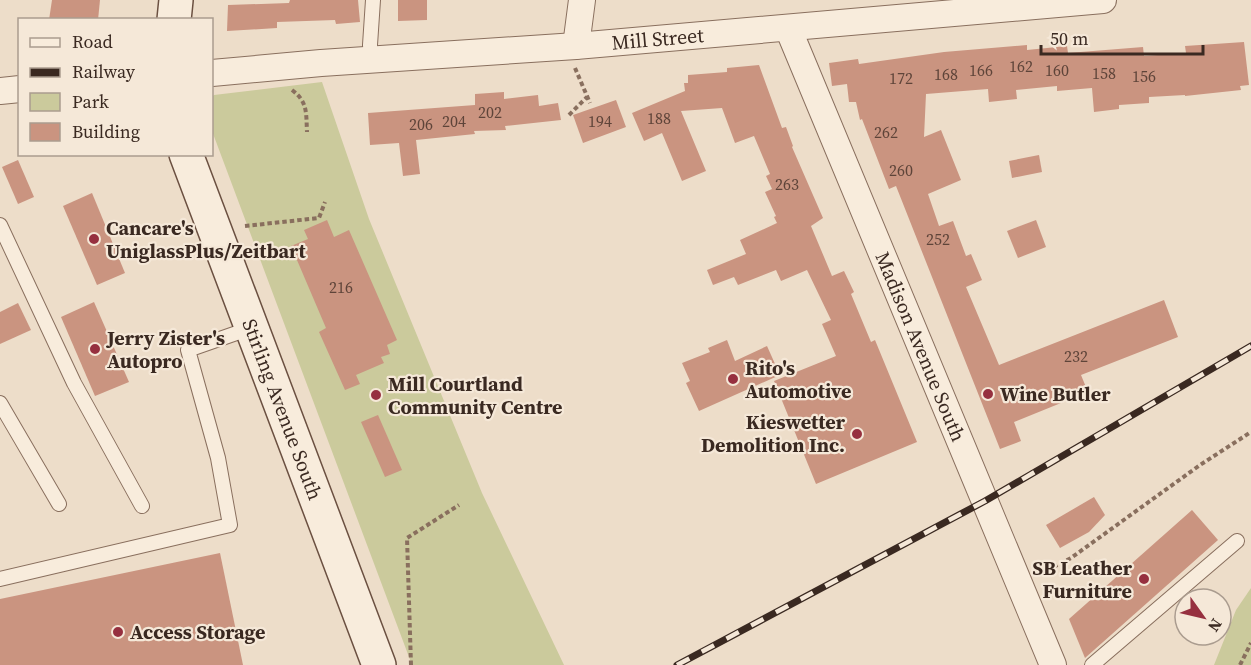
<svg xmlns="http://www.w3.org/2000/svg" width="1251" height="665" font-family="'Source Serif 4',serif">
<style>
.green{fill:#cbca9c}
.building{fill:#ca9480}
.lines{fill:none;stroke-linecap:round;stroke-linejoin:round}
.lane-casing{stroke:#896f5e;stroke-width:16}
.street-casing{stroke:#896f5e;stroke-width:28}
.secondary-casing{stroke:#6b5041;stroke-width:36}
.path{stroke:#896f5e;stroke-width:4;stroke-dasharray:4.5 3;stroke-linecap:butt}
.lane{stroke:#f8ecdc;stroke-width:14}
.street{stroke:#f8ecdc;stroke-width:26}
.secondary{stroke:#f8ecdc;stroke-width:33}
.rail-casing{stroke:#3a2921;stroke-width:7}
.rail{stroke:#f5e8d8;stroke-width:4.5;stroke-dasharray:14;stroke-linecap:butt}
.poi-dot{fill:#96303f;stroke:#f5e8d8;stroke-width:2}
.labels{text-anchor:middle;stroke-width:4.5;stroke-linejoin:round;paint-order:stroke}
.number-label{font-size:16px;fill:#5e4439}
.street-label{font-size:20px;fill:#3a2921;stroke:#f5e8d8}
.poi-label{font-size:20px;font-weight:bold;fill:#3a2921;stroke:#f5e8d8;text-anchor:start}
</style>
<rect width="100%" height="100%" fill="#edddc9"/>
<g class="green">
<polygon points="322,82 369,219 482,493 564,665 412,665 212,131 212,97 214,95"/>
<polygon points="1251,588 1251,665 1214,665 1236,610"/>
</g>
<g class="building">
<polygon points="52,0 100,0 98,20 49,20"/>
<polygon points="290,0 358,0 360,22 336,24 335,20 277,22 277,28 227,31 228,5 289,3"/>
<polygon points="398,0 427,0 427,20 398,21"/>
<polygon points="1244,42 1249,85 1240,86 1241,90 1185,96 1185,95 1149,97 1149,103 1119,105 1119,109 1094,112 1092,88 1057,91 1057,86 1016,90 1017,99 989,102 988,89 926,94 924,137 941,130 961,180 928,194 939,226 953,221 966,256 971,254 982,280 966,287 999,365 1164,300 1178,337 1081,375 1088,392 1014,422 1021,441 1000,449 896,186 889,189 862,119 860,120 856,102 849,102 847,84 832,86 829,63 858,59 859,64 944,52 1027,45 1027,50 1067,46 1068,53 1143,47 1144,56 1186,53 1185,46"/>
<polygon points="759,65 782,128 786,127 793,146 792,147 823,218 811,226 832,276 844,271 854,292 851,294 871,342 875,340 917,442 816,484 774,381 836,356 822,324 831,320 807,270 781,281 776,270 738,285 734,277 713,285 707,270 746,254 740,240 777,223 774,217 776,216 765,192 772,189 766,176 770,174 754,136 735,143 722,108 681,111 706,171 682,181 662,133 644,141 632,113 685,91 684,83 688,83 688,75 727,72 727,68"/>
<polygon points="504,92 504,99 538,95 539,106 558,103 561,120 505,126 506,130 474,131 475,134 416,140 420,174 403,176 399,143 370,145 368,113 475,105 475,94"/>
<polygon points="616,100 626,127 583,143 573,115"/>
<polygon points="1039,155 1042,172 1012,178 1009,161"/>
<polygon points="18,160 34,197 18,204 2,167"/>
<polygon points="92,193 125,273 97,285 63,206"/>
<polygon points="327,220 334,237 349,230 397,340 387,345 390,354 381,357 384,363 356,375 360,384 345,390 319,332 326,328 291,246 308,239 304,230"/>
<polygon points="1036,220 1046,247 1018,258 1007,231"/>
<polygon points="94,302 129,382 95,396 61,317"/>
<polygon points="18,303 31,330 0,344 0,312"/>
<polygon points="727,340 735,361 767,346 780,375 699,411 686,383 690,381 682,363 710,352 708,348"/>
<polygon points="378,415 402,470 385,477 361,422"/>
<polygon points="1094,497 1105,515 1089,532 1060,548 1046,525"/>
<polygon points="1192,510 1218,540 1085,658 1069,619"/>
<polygon points="220,553 243,665 0,665 0,599"/>
</g>
<g class="lines">
<g class="lane-casing">
<g id="lane">
<polyline points="371,59 370,45 373,0"/>
<polyline points="0,225 74,383 142,506"/>
<polyline points="0,403 59,504"/>
<polyline points="0,579 230,525 218,458 188,350 251,328"/>
<polyline points="1092,665 1237,541"/>
</g>
</g>
<g class="street-casing">
<g id="street">
<path id="s1" d="M788,28L1053,665"/>
<polyline points="576,46 582,0"/>
<path id="s2" d="M212,73L321,63L576,46L1103,0"/>
<polyline points="0,91 20,89"/>
</g>
</g>
<g class="secondary-casing">
<g id="secondary">
<polyline points="174,20 176,0"/>
<path id="s3" d="M186,154L379,665"/>
</g>
</g>
<g class="path">
<polyline points="575,68 590,103"/>
<path d="M292,90C308,102 306,113 307,132"/>
<polyline points="569,115 587,97"/>
<polyline points="245,226 319,218 325,202"/>
<polyline points="1040,574 1071,558 1200,465 1251,432"/>
<polyline points="411,665 407,538 459,505"/>
<polyline points="1240,665 1251,643"/>
</g>
<use href="#lane" class="lane"/>
<use href="#street" class="street"/>
<use href="#secondary" class="secondary"/>
<g class="rail-casing">
<polyline id="rail" points="677,665 985,501 1251,346"/>
</g>
<use href="#rail" class="rail"/>
</g>
<g class="poi-dot">
<circle cx="94" cy="239" r="6"/>
<circle cx="95" cy="349" r="6"/>
<circle cx="733" cy="379" r="6"/>
<circle cx="988" cy="394" r="6"/>
<circle cx="376" cy="395" r="6"/>
<circle cx="857" cy="434" r="6"/>
<circle cx="1144" cy="579" r="6"/>
<circle cx="118" cy="632" r="6"/>
</g>
<g class="labels">
<g class="number-label">
<text x="1021" y="72">162</text>
<text x="981" y="76">166</text>
<text x="1057" y="76">160</text>
<text x="1104" y="79">158</text>
<text x="946" y="80">168</text>
<text x="1144" y="82">156</text>
<text x="901" y="84">172</text>
<text x="490" y="118">202</text>
<text x="659" y="124">188</text>
<text x="454" y="127">204</text>
<text x="600" y="127">194</text>
<text x="421" y="130">206</text>
<text x="886" y="138">262</text>
<text x="901" y="176">260</text>
<text x="787" y="190">263</text>
<text x="938" y="245">252</text>
<text x="341" y="293">216</text>
<text x="1076" y="362">232</text>
</g>
<g class="street-label">
<text dy="7" stroke="none"><textPath href="#s2" startOffset="447">Mill Street</textPath></text>
<text dy="7" stroke="none"><textPath href="#s1" startOffset="345">Madison Avenue South</textPath></text>
<text dy="7" stroke="none"><textPath href="#s3" startOffset="273">Stirling Avenue South</textPath></text>
</g>
<g class="poi-label">
<text x="106" y="235">Cancare's<tspan x="106" dy="23">UniglassPlus/Zeitbart</tspan></text>
<text x="107" y="345">Jerry Zister's<tspan x="107" dy="23">Autopro</tspan></text>
<text x="745" y="375">Rito's<tspan x="745" dy="23">Automotive</tspan></text>
<text x="388" y="391">Mill Courtland<tspan x="388" dy="23">Community Centre</tspan></text>
<text x="1000" y="401">Wine Butler</text>
<text x="845" y="429" text-anchor="end">Kieswetter<tspan x="845" dy="23">Demolition Inc.</tspan></text>
<text x="1132" y="575" text-anchor="end">SB Leather<tspan x="1132" dy="23">Furniture</tspan></text>
<text x="130" y="639">Access Storage</text>
</g>
</g>
<rect x="18" y="18" width="195" height="138" fill="#f5e8d8" stroke="#aa9c8f" stroke-width="1.5"/>
<rect x="30" y="38" width="30" height="9" fill="#f8ecdc" stroke="#aa9c8f" stroke-width="1.5"/>
<text x="72" y="48" font-size="18" fill="#3a2921">Road</text>
<rect x="30" y="68" width="30" height="9" fill="#3a2921" stroke="#aa9c8f" stroke-width="1.5"/>
<text x="72" y="78" font-size="18" fill="#3a2921">Railway</text>
<rect x="30" y="93" width="30" height="18" fill="#cbca9c" stroke="#aa9c8f" stroke-width="1.5"/>
<text x="72" y="108" font-size="18" fill="#3a2921">Park</text>
<rect x="30" y="123" width="30" height="18" fill="#ca9480" stroke="#aa9c8f" stroke-width="1.5"/>
<text x="72" y="138" font-size="18" fill="#3a2921">Building</text>
<g transform="translate(1203 617) rotate(124)"><circle r="28" fill="#f5e8d8" stroke="#aa9c8f" stroke-width="1.5"/>
<path d="M0-4.5L10 22L0 15L-10 22Z" fill="#96303f"/>
<text y="-9" font-size="16" font-weight="bold" text-anchor="middle" fill="#3a2921">N</text>
</g>
<path d="M1041 45v9h162v-9" fill="none" stroke="#3a2921" stroke-width="3"/>
<text x="1050" y="45" font-size="18" fill="#3a2921" stroke="#f5e8d8" stroke-width="4.5" paint-order="stroke">50 m</text>
</svg>
